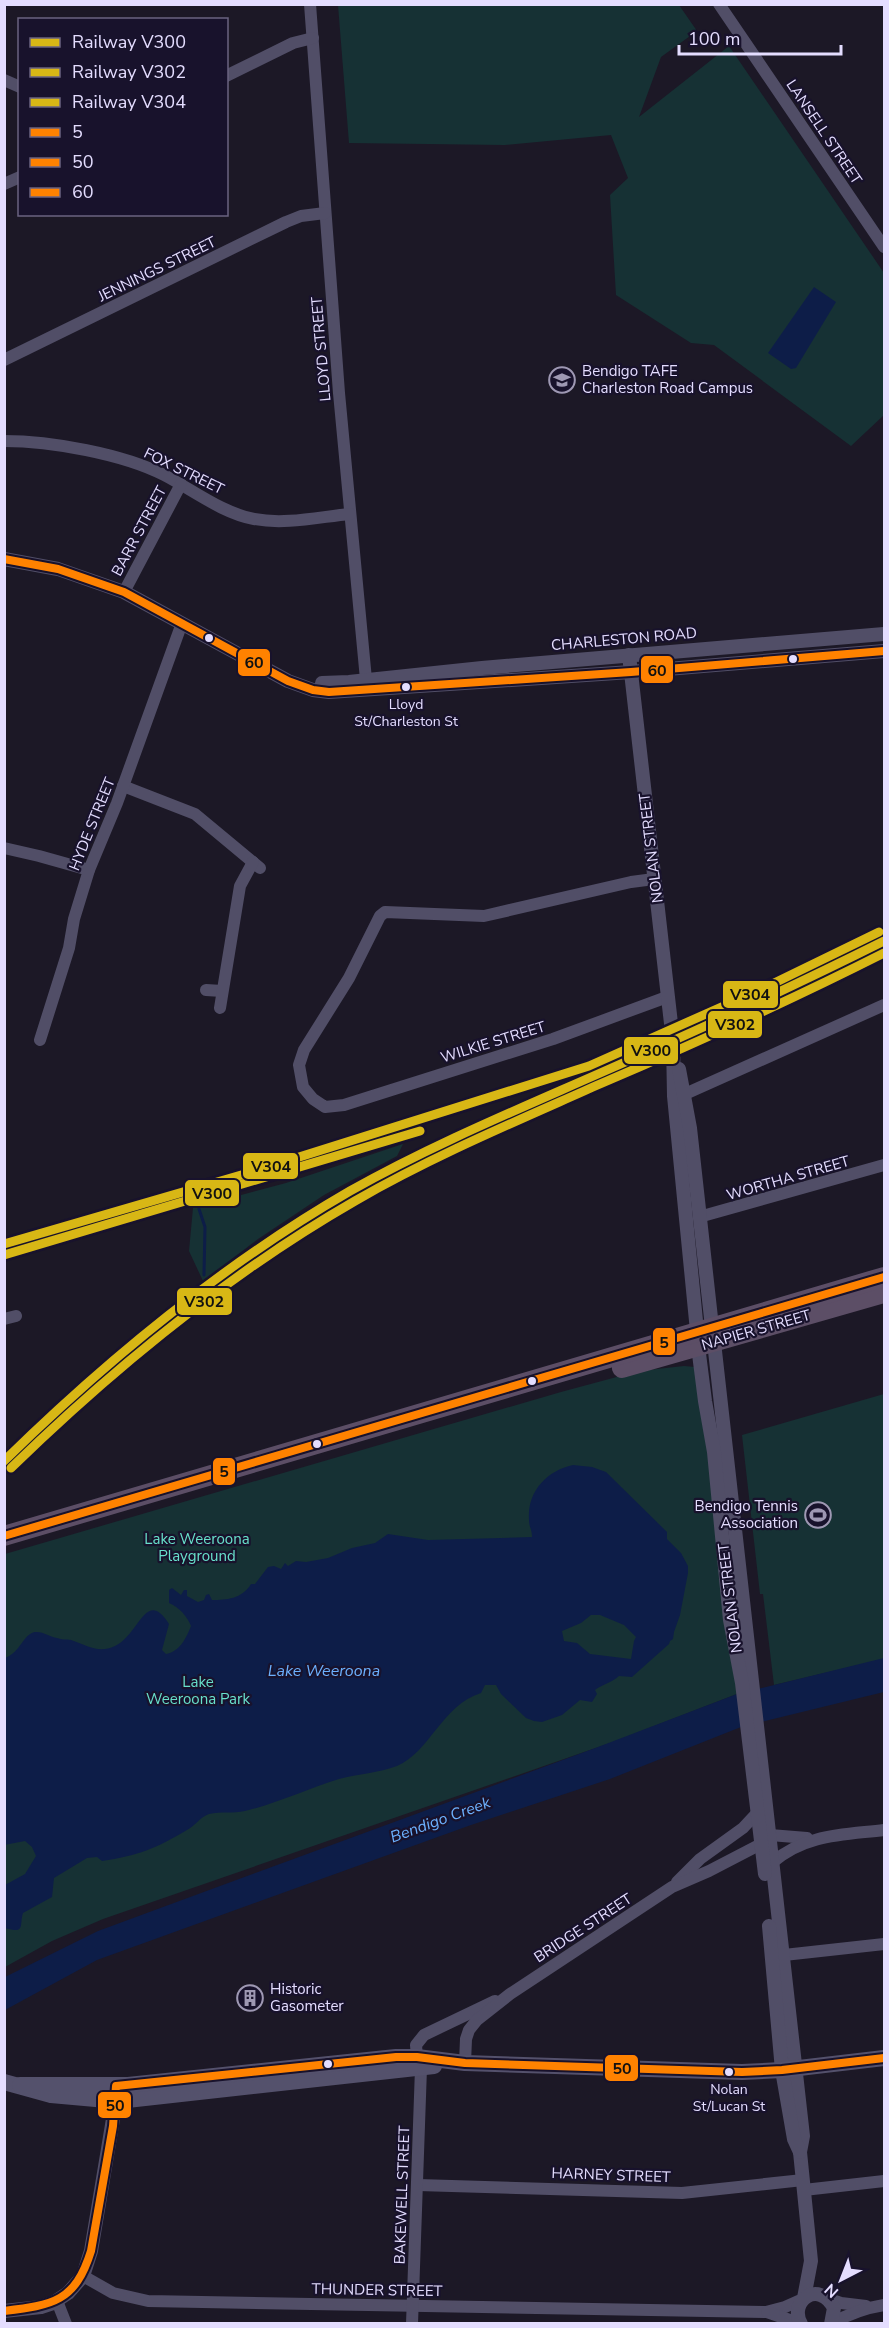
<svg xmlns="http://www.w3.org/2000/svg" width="889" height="2328" font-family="'Nunito Sans',sans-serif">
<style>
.green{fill:#163134}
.water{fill:#0d1d48;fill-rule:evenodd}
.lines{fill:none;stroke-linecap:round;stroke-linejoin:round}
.stream{stroke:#0d1d48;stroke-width:3}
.minor{stroke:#514e67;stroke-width:12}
.tertiary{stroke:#514e67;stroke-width:14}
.secondary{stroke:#54516c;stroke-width:16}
.trunk{stroke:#5c4e66;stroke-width:20}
.bus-1-casing{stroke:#18122c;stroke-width:12}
.bus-2-casing{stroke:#18122c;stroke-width:12}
.bus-3-casing{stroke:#18122c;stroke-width:12}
.bus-1{stroke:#ff8200;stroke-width:8}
.bus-2{stroke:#ff8200;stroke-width:8}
.bus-3{stroke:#ff8200;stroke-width:8}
.rail-1-casing{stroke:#18122c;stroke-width:14}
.rail-2-casing{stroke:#18122c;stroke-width:14}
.rail-3-casing{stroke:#18122c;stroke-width:14}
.rail-1{stroke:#d8b715;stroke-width:9}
.rail-2{stroke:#d8b715;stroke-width:9}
.rail-3{stroke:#d8b715;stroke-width:9}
.bus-dot{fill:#e4ddff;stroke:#18122c;stroke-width:2}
.labels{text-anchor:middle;stroke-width:4.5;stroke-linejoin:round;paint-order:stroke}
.bus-label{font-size:14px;fill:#e4ddff;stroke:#18122c}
.street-label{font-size:15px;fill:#e4ddff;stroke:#18122c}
.poi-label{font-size:15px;fill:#e4ddff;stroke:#18122c;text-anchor:start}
.park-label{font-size:15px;fill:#68e0cb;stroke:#18122c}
.water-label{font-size:16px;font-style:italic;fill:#6cb0fe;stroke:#18122c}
.line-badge{stroke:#18122c;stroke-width:2}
.pale-badge-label{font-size:16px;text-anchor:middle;font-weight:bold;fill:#111}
</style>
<rect width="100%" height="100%" fill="#1c1826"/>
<g class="green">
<polygon points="338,5 679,5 697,31 661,57 639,117 729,46 884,273 884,415 851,446 714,345 691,343 616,295 610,195 628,178 611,135 505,145 349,143"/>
<polygon points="403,1144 397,1156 324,1195 258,1239 203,1281 189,1251 193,1208 286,1183"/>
<polygon points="684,1366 695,1367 703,1408 737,1694 613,1742 103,1919 52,1941 5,1967 5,1554 561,1392 639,1371"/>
<polygon points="884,1394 884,1659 774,1685 763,1594 760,1594 742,1435"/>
</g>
<g class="water">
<polygon points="814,287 836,302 796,368 791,369 768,353"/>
<path d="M573,1465L592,1467L606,1472L667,1532V1539L681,1553L688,1566V1573L680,1615L674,1632L673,1639L670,1641L669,1644L632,1677L619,1676C611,1683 601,1685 595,1690L597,1694L592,1702L580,1700L562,1715L542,1722L534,1721L526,1718L501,1694L496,1685H485L481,1693C442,1705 430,1752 397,1766C379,1773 358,1774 339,1779C307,1789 278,1803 245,1811C233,1814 221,1811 209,1814C200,1817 195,1826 187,1830C157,1848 137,1856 102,1861L97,1857L87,1858L54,1878L52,1897L23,1913C19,1926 26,1934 5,1928V1885L25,1874L36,1856L32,1847L25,1841L4,1845L5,1658C21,1652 23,1634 35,1632C43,1631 50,1637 57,1638C62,1640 66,1639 71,1640C87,1645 98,1654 115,1646C139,1635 146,1587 169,1624L162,1650L166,1654C179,1652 186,1639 191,1626C187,1616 179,1607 169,1603V1590L172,1588L181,1595L184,1590H187V1596L198,1602L204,1600L206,1595L209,1594L212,1600C226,1600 242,1599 251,1584H255L268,1567L274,1566L281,1569L285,1563L288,1566L296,1561L306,1562L328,1558L352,1548L375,1543L388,1534L428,1540L532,1537C532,1529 529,1527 529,1520C527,1492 546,1471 573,1465ZM591,1615H600L624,1625L636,1637L634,1641L631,1659L590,1654L577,1643L564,1641L562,1631L581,1623Z"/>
<polygon points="884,1658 884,1692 741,1727 610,1779 471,1825 97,1960 5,2010 5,1977 98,1931 598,1747 737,1694"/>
</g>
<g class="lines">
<g class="stream">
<polyline points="199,1209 205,1227 204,1275"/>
<polyline points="214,1290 220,1313"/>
</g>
<g class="minor">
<polyline points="310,4 339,393 367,690"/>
<polyline points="719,4 884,247"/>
<polyline points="226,76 293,43 313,38"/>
<polyline points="4,80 20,87"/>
<polyline points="4,184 20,177"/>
<polyline points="4,360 286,222 301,216 325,213"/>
<path d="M4,441C51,441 123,454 164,475C193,490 222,513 254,519C285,525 319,517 350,514"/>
<polyline points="124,592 181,484"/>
<polyline points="123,786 195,814 260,868"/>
<polyline points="4,848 39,856 89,870"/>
<polyline points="654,879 631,882 484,916 385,912 380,916 349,978 304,1050 299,1065 303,1087 313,1099 325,1107 344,1105 553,1039 667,997"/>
<polyline points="206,990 222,991"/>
<polyline points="220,1008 240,886 253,862"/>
<polyline points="40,1040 69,948 74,919 89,870 117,803 182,623"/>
<polyline points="685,1094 884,1005"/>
<polyline points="699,1217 884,1165"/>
<polyline points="4,1319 16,1316"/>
<polyline points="770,1835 807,1838"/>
<path d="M773,1862C806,1834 843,1835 884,1830"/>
<polyline points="677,1882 700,1859 743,1828 757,1813"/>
<polyline points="775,1956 884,1944"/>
<polyline points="417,2057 416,2045 424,2035 495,2001"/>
<polyline points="465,2063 466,2039 469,2030 477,2020 510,1994 672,1887 709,1871 761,1844"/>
<polyline points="418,2185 682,2193 803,2180"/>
<polyline points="804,2190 884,2181"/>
<polyline points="83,2276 113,2293 148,2301 766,2312 785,2307 803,2299"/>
<polyline points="829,2299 841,2303 866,2306"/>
<polyline points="57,2301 66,2324"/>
<polyline points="767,2312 801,2324"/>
<polyline points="412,2324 421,2068"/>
<path d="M831,2324C848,2314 865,2308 884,2305"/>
</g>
<g class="tertiary">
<polyline points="4,559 58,569 124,592 288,681 313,690 329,692 631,672 884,651"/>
<polyline points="629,655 673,1041 674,1096 697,1331"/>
<polyline points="322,683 349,682 482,668 884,634"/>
<polyline points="679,1069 690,1128 712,1327"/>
<polyline points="714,1342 803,2136 800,2152 811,2261 804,2298"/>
<polyline points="698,1346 705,1401 714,1452 730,1620 742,1683 765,1874"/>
<polyline points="769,1926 782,2070 794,2139 800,2152"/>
<polyline points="4,2311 41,2307 53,2303 68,2293 83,2276 91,2251 116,2101"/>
<path d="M801,2324C788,2301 819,2279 834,2308L831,2324"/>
</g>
<g class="secondary">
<polyline points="4,2082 51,2095 118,2101 434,2066"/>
<polyline points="20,2085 128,2085 396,2057 417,2057 465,2063 742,2072 782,2070 884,2058"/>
</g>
<g class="trunk">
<polyline points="622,1368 884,1293"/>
<polyline points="4,1536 884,1277"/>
</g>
<g class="bus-1-casing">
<polyline id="bus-1" points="4,1536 884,1277"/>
</g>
<g class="bus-2-casing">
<path id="bus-2" d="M4,2311C53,2305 75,2302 91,2251L113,2126L116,2086L396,2057H417L465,2063L742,2072L782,2070L884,2058"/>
</g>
<g class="bus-3-casing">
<polyline id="bus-3" points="4,559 58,569 124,592 288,681 313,690 329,692 631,672 884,651"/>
</g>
<use href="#bus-1" class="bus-1"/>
<use href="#bus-2" class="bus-2"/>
<use href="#bus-3" class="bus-3"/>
<g class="rail-1-casing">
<g id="rail-1">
<polyline points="4,1255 420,1131"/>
<path d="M4,1461C110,1357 222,1265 350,1191C430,1146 514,1111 598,1074C694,1032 790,988 884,941"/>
</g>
</g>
<g class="rail-2-casing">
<path id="rail-2" d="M11,1468C116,1366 228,1274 355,1201C433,1156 517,1121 600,1084C696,1043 791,1000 884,953"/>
</g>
<g class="rail-3-casing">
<polyline id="rail-3" points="4,1244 255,1171 589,1066 762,989 879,932"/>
</g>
<use href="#rail-1" class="rail-1"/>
<use href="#rail-2" class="rail-2"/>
<use href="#rail-3" class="rail-3"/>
</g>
<defs>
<g id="university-ring" transform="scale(1.35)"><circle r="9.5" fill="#18122c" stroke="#9e98b3" stroke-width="1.5"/><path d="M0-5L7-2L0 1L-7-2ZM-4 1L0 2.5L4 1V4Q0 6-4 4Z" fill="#9e98b3"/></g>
<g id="stadium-ring" transform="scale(1.35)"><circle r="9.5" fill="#18122c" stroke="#9e98b3" stroke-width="1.5"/><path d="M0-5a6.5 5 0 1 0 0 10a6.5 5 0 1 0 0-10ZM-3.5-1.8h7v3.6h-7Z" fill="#9e98b3"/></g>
<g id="building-ring" transform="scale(1.35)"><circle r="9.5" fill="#18122c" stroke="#9e98b3" stroke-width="1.5"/><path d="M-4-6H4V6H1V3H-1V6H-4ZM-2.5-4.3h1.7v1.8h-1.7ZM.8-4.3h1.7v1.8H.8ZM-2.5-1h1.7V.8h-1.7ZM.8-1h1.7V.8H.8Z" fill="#9e98b3"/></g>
</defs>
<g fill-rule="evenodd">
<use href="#university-ring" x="562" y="380"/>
<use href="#stadium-ring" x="818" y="1515"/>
<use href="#building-ring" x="250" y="1998"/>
</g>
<g class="bus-dot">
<circle cx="209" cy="638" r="5"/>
<circle cx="793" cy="659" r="5"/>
<circle cx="406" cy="687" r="5"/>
<circle cx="532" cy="1381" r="5"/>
<circle cx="317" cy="1444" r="5"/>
<circle cx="328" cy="2064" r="5"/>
<circle cx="729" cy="2072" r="5"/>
</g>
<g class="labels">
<g class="bus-label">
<text x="406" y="709">Lloyd<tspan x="406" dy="17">St/Charleston St</tspan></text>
<text x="729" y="2094">Nolan<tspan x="729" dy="17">St/Lucan St</tspan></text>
</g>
<g class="street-label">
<text transform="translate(824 132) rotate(56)" y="5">LANSELL STREET</text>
<text transform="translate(157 269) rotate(-26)" y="5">JENNINGS STREET</text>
<text transform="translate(321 349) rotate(-95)" y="5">LLOYD STREET</text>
<text transform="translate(184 471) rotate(26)" y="5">FOX STREET</text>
<text transform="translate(139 531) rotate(-62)" y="5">BARR STREET</text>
<text transform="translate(624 639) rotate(-5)" y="5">CHARLESTON ROAD</text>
<text transform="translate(92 824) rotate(-68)" y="5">HYDE STREET</text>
<text transform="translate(651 848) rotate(-97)" y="5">NOLAN STREET</text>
<text transform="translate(493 1042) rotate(-17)" y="5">WILKIE STREET</text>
<text transform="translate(788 1178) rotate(-16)" y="5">WORTHA STREET</text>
<text transform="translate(756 1330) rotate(-16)" y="5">NAPIER STREET</text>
<text transform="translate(730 1598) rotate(-97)" y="5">NOLAN STREET</text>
<text transform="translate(583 1928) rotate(-33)" y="5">BRIDGE STREET</text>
<text transform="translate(611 2175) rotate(2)" y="5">HARNEY STREET</text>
<text transform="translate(402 2195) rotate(-88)" y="5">BAKEWELL STREET</text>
<text transform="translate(377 2290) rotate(1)" y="5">THUNDER STREET</text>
</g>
<g class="poi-label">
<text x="582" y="376">Bendigo TAFE<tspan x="582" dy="17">Charleston Road Campus</tspan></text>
<text x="798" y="1511" text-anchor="end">Bendigo Tennis<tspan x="798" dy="17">Association</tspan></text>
<text x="270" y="1994">Historic<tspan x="270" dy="17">Gasometer</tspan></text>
</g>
<g class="park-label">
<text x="197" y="1544">Lake Weeroona<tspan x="197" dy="17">Playground</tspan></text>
<text x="198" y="1687">Lake<tspan x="198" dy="17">Weeroona Park</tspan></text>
</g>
<g class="water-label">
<text x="324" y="1676">Lake Weeroona</text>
<text transform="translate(440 1819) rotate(-20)" y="6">Bendigo Creek</text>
</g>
</g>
<g class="line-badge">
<rect x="237" y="648" width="34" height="29" rx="6" fill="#ff8200"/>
<rect x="640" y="655" width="34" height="29" rx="6" fill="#ff8200"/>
<rect x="722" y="980" width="57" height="29" rx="6" fill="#d8b715"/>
<rect x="707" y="1010" width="56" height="29" rx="6" fill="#d8b715"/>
<rect x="623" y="1036" width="56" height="29" rx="6" fill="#d8b715"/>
<rect x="242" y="1152" width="57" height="28" rx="6" fill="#d8b715"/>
<rect x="184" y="1179" width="56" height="28" rx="6" fill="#d8b715"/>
<rect x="176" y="1287" width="57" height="29" rx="6" fill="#d8b715"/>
<rect x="652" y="1327" width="24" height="29" rx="6" fill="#ff8200"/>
<rect x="212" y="1457" width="24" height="29" rx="6" fill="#ff8200"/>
<rect x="604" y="2054" width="35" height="28" rx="6" fill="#ff8200"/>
<rect x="97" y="2091" width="35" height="28" rx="6" fill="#ff8200"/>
</g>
<g class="pale-badge-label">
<text x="254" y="668">60</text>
<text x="657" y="676">60</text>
<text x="750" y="1000">V304</text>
<text x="735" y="1030">V302</text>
<text x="651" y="1056">V300</text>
<text x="271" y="1172">V304</text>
<text x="212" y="1199">V300</text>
<text x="204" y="1307">V302</text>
<text x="664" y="1348">5</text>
<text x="224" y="1477">5</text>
<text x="622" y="2074">50</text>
<text x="115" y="2111">50</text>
</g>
<rect width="889" height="2328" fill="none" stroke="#e4ddff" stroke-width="12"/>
<rect x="18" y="18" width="210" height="198" fill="#18122c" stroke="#6a6380" stroke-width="1.5"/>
<rect x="30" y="38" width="30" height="9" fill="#d8b715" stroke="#6a6380" stroke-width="1.5"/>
<text x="72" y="48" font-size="18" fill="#e4ddff">Railway V300</text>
<rect x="30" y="68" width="30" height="9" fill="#d8b715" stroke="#6a6380" stroke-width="1.5"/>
<text x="72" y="78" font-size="18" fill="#e4ddff">Railway V302</text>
<rect x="30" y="98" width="30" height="9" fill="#d8b715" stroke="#6a6380" stroke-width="1.5"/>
<text x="72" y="108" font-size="18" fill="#e4ddff">Railway V304</text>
<rect x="30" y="128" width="30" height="9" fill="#ff8200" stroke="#6a6380" stroke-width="1.5"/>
<text x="72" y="138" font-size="18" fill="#e4ddff">5</text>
<rect x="30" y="158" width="30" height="9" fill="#ff8200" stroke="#6a6380" stroke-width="1.5"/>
<text x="72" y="168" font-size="18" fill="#e4ddff">50</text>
<rect x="30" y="188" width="30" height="9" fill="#ff8200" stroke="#6a6380" stroke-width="1.5"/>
<text x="72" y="198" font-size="18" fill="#e4ddff">60</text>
<g transform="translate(841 2280) rotate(222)" stroke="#18122c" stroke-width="4.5" paint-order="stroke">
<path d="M0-4.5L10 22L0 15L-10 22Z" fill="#e4ddff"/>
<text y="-9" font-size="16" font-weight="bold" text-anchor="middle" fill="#e4ddff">N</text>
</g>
<path d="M679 45v9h162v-9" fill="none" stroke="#e4ddff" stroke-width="3"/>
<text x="688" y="45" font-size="18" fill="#e4ddff" stroke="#18122c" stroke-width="4.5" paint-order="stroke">100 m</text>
</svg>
